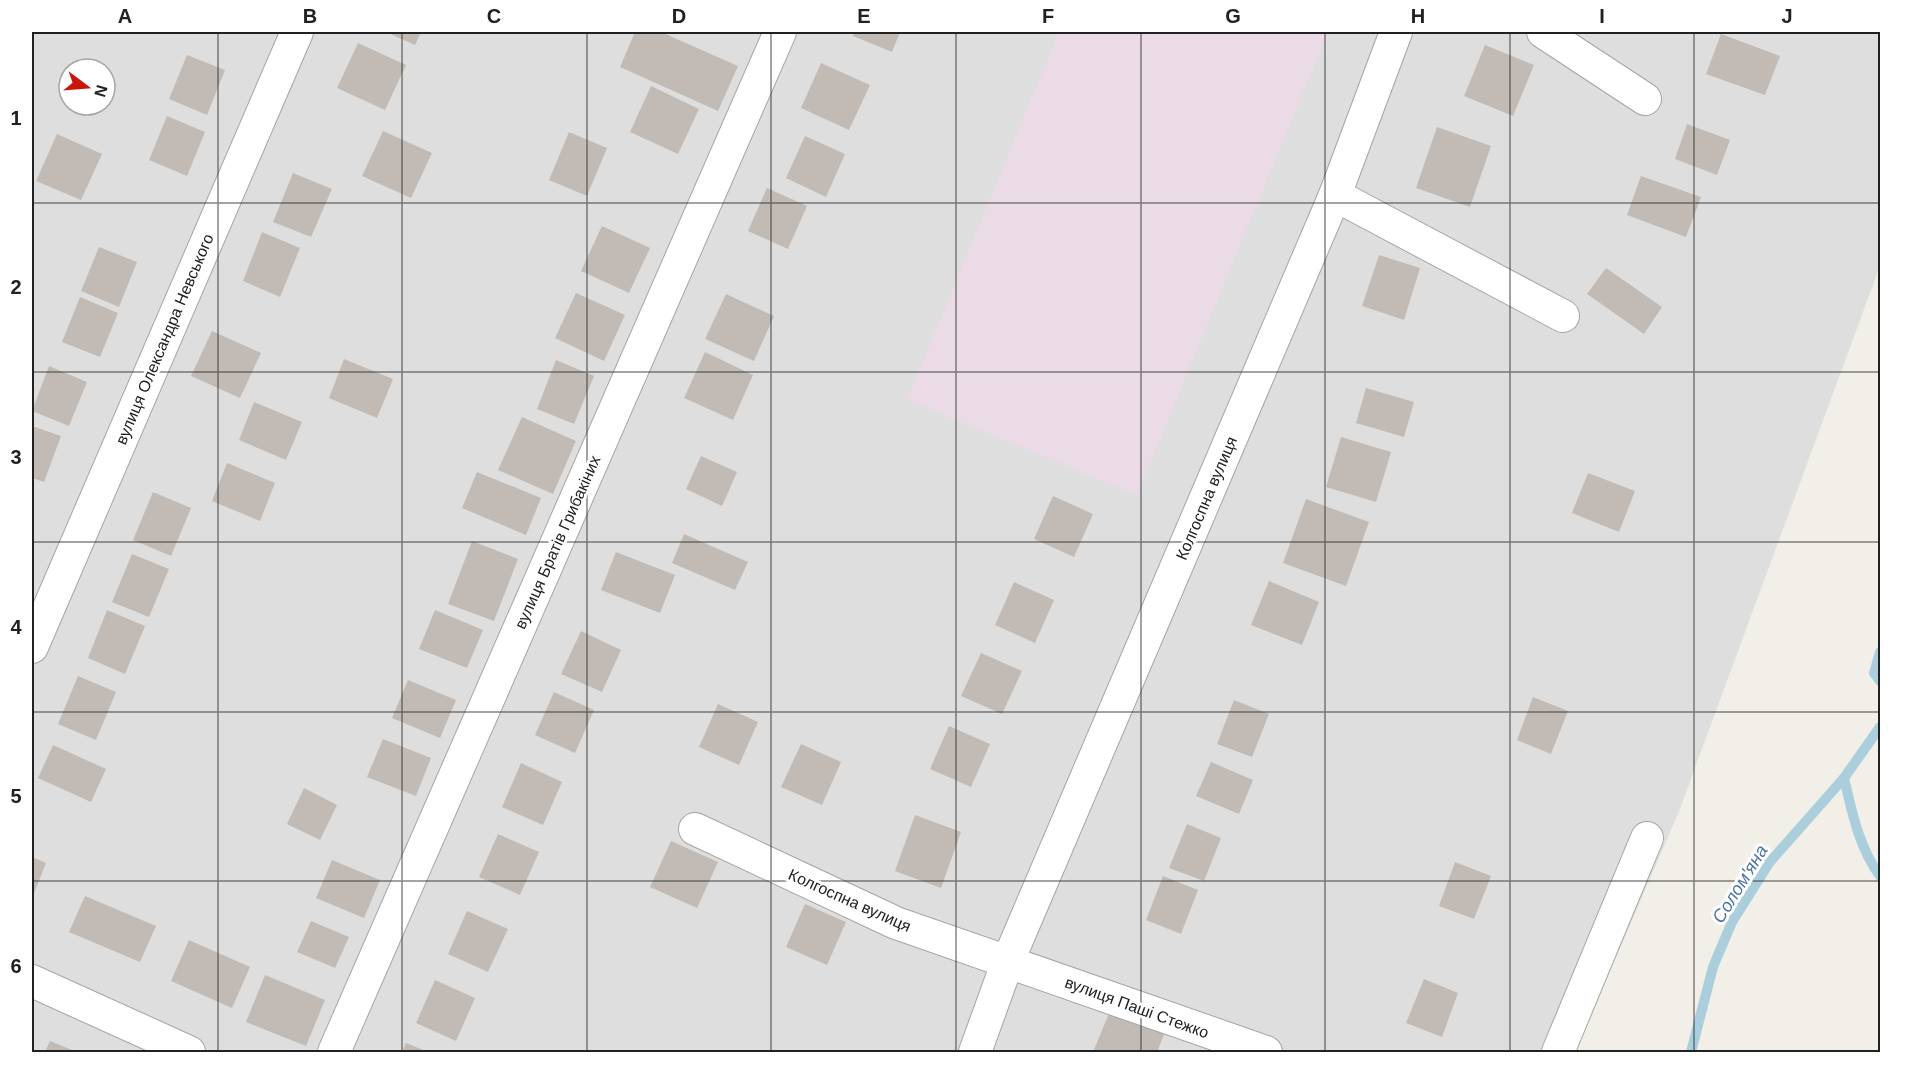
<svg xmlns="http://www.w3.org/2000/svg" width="1912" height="1084" font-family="Helvetica,sans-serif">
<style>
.residential{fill:#dfdede;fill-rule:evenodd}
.industrial{fill:#eadbe6}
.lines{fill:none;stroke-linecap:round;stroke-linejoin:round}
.stream{stroke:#abcedc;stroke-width:10}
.building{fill:#c2bbb5}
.minor-casing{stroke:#a5a5a5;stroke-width:34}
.minor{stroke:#fff;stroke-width:32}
.grid{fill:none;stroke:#212121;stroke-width:1.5;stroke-opacity:0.55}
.labels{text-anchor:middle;stroke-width:6;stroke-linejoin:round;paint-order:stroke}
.street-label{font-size:16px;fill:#212121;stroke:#fff}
.water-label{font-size:18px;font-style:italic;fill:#4d74a6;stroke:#fff}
.neatline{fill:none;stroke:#212121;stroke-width:2}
.grid-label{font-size:20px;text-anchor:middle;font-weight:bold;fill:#212121}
</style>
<rect width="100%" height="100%" fill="#f1efe8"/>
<path class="residential" d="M32,32H1880V266L1678,814L1575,1052H32ZM69,69H105V105H69Z"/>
<polygon class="industrial" points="1059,32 1328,32 1137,495 907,400"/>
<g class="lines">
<g class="stream">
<polyline points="1880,652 1874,673 1880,681"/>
<path d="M1844,778C1852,812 1859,848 1880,876"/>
<polyline points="1691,1052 1713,967 1732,922 1769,863 1844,778 1880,727"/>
</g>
</g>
<g class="building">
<polygon points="386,32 421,32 415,45"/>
<polygon points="635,32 661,32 738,66 718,111 620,67"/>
<polygon points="854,32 900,32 892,52 853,36"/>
<polygon points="1721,34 1780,56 1765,95 1706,74"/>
<polygon points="358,43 406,65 385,110 337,88"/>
<polygon points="1485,45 1534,65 1513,116 1464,96"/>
<polygon points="187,55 225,70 207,115 169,99"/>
<polygon points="821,63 870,85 849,130 801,108"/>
<polygon points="651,86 699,109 678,154 630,132"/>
<polygon points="167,116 205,132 187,176 149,160"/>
<polygon points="1687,124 1730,140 1717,175 1675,159"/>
<polygon points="1437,127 1491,146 1470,207 1416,188"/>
<polygon points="383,131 432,153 411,198 362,176"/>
<polygon points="569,132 607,148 587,196 549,180"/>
<polygon points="57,134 102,154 81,200 36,181"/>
<polygon points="805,136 845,154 826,197 786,178"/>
<polygon points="293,173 332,189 311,237 273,222"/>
<polygon points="1641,176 1701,197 1686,237 1627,215"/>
<polygon points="767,188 807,206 788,249 748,231"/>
<polygon points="602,226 650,248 629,293 581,271"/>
<polygon points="262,232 300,248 280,297 243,281"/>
<polygon points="99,247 137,262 119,307 81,291"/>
<polygon points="1379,255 1420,268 1404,320 1362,306"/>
<polygon points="1606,268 1662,307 1644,334 1587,294"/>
<polygon points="576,293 625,315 604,361 555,338"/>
<polygon points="726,294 774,316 754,361 705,339"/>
<polygon points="80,297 118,313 100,357 62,342"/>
<polygon points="212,331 261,353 240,398 191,376"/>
<polygon points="705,352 753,375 733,420 684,398"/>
<polygon points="344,359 393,379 377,418 329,398"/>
<polygon points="556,360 594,376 574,424 537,409"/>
<polygon points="49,366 87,382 69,426 32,411"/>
<polygon points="1366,388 1414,402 1404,437 1356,423"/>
<polygon points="254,402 302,422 286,460 239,440"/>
<polygon points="522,417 576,441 553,494 498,470"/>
<polygon points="32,426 61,436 44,482 32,478"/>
<polygon points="1341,437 1391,452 1376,502 1326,487"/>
<polygon points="701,456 737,472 722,506 686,489"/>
<polygon points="227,463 275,483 260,521 212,501"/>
<polygon points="477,472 541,498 526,535 462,508"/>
<polygon points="1588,473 1635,491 1619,532 1572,513"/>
<polygon points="153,492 191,508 171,556 133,540"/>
<polygon points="1053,496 1093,514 1074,557 1034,539"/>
<polygon points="1306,499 1369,522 1346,586 1283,563"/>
<polygon points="684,534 748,562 735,590 672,563"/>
<polygon points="472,541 518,559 494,621 448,604"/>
<polygon points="616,552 675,575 660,613 601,590"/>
<polygon points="132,554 169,569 149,617 112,602"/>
<polygon points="1269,581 1319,602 1302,645 1251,625"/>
<polygon points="1014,582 1054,600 1035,643 995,625"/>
<polygon points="107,610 145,626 125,674 88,658"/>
<polygon points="435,610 483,630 467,668 419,649"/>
<polygon points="581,631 621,650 602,692 561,674"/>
<polygon points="981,653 1022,671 1002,714 961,696"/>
<polygon points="78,676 116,692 96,740 58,724"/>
<polygon points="408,680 456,700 440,738 392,718"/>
<polygon points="554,692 594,710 575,753 535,735"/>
<polygon points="1533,697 1568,711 1551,754 1517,740"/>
<polygon points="1234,700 1269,714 1252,757 1217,744"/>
<polygon points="718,704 758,722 739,765 699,747"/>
<polygon points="949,726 990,744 971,787 930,769"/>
<polygon points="383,739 431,758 416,796 367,777"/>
<polygon points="801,744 841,762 822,805 781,787"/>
<polygon points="53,745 106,769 91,802 38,778"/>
<polygon points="1211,762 1253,780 1239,814 1196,796"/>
<polygon points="521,763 562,782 543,825 502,807"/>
<polygon points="304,788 337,805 320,840 287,824"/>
<polygon points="915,815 961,832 941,888 895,871"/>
<polygon points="1187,824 1221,838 1204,881 1169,868"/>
<polygon points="498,834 539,852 520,895 479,877"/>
<polygon points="671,841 718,862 697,908 650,887"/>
<polygon points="32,857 46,863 32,898"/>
<polygon points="332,860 380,880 364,918 316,898"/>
<polygon points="1455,862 1491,876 1474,919 1439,906"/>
<polygon points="1163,876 1198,890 1181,934 1146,920"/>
<polygon points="85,896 156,926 140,962 69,932"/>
<polygon points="805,904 846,922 827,965 786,947"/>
<polygon points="467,911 508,929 488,972 448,954"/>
<polygon points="311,921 349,937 335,968 297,952"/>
<polygon points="189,940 250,967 232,1008 171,981"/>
<polygon points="265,975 325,1000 306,1046 246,1022"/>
<polygon points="1424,979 1458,993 1442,1037 1406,1023"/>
<polygon points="435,980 475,998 456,1041 416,1023"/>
<polygon points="1110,1011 1165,1032 1157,1052 1093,1052"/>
<polygon points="50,1041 77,1052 45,1052"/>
<polygon points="406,1043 428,1052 402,1052"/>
</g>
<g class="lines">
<g class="minor-casing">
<g id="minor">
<polyline points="1543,32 1645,99"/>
<polyline points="1335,195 1563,316"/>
<polyline points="32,647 297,32"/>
<polyline points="695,829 896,923 1266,1052"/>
<polyline points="32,981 189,1052"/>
<polyline points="334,1052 780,32"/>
<polyline points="975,1052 1008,961 1335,195 1396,32"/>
<polyline points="1558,1052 1647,838"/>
</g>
</g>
<use href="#minor" class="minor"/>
</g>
<path class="grid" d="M218,32V1052M402,32V1052M587,32V1052M771,32V1052M956,32V1052M1141,32V1052M1325,32V1052M1510,32V1052M1694,32V1052M32,203H1880M32,372H1880M32,542H1880M32,712H1880M32,881H1880"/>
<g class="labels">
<g class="street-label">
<text transform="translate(164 339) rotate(-67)" y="6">вулиця Олександра Невського</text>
<text transform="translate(1206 498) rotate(-67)" y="6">Колгоспна вулиця</text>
<text transform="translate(557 542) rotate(-66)" y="6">вулиця Братів Грибакіних</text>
<text transform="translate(850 900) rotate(24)" y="6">Колгоспна вулиця</text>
<text transform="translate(1137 1007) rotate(20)" y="6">вулиця Паші Стежко</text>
</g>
<g class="water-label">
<text transform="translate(1740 884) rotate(-58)" y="6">Солом'яна</text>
</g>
</g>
<rect width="1912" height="1084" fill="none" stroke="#ffffff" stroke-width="66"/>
<g transform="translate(87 87) rotate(106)"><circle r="28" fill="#ffffff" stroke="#a6a6a6" stroke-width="1.5"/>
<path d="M0-4.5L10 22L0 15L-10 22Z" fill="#c91609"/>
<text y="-9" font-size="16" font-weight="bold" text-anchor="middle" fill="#212121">N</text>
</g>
<rect x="33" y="33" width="1846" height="1018" class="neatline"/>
<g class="grid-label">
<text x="125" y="23">A</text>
<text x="310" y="23">B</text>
<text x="494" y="23">C</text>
<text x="679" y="23">D</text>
<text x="864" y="23">E</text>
<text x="1048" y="23">F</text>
<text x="1233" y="23">G</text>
<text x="1418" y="23">H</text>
<text x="1602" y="23">I</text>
<text x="1787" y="23">J</text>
<text x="16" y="125">1</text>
<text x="16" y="294">2</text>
<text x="16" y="464">3</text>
<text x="16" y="634">4</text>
<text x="16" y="803">5</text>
<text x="16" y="973">6</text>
</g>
</svg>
